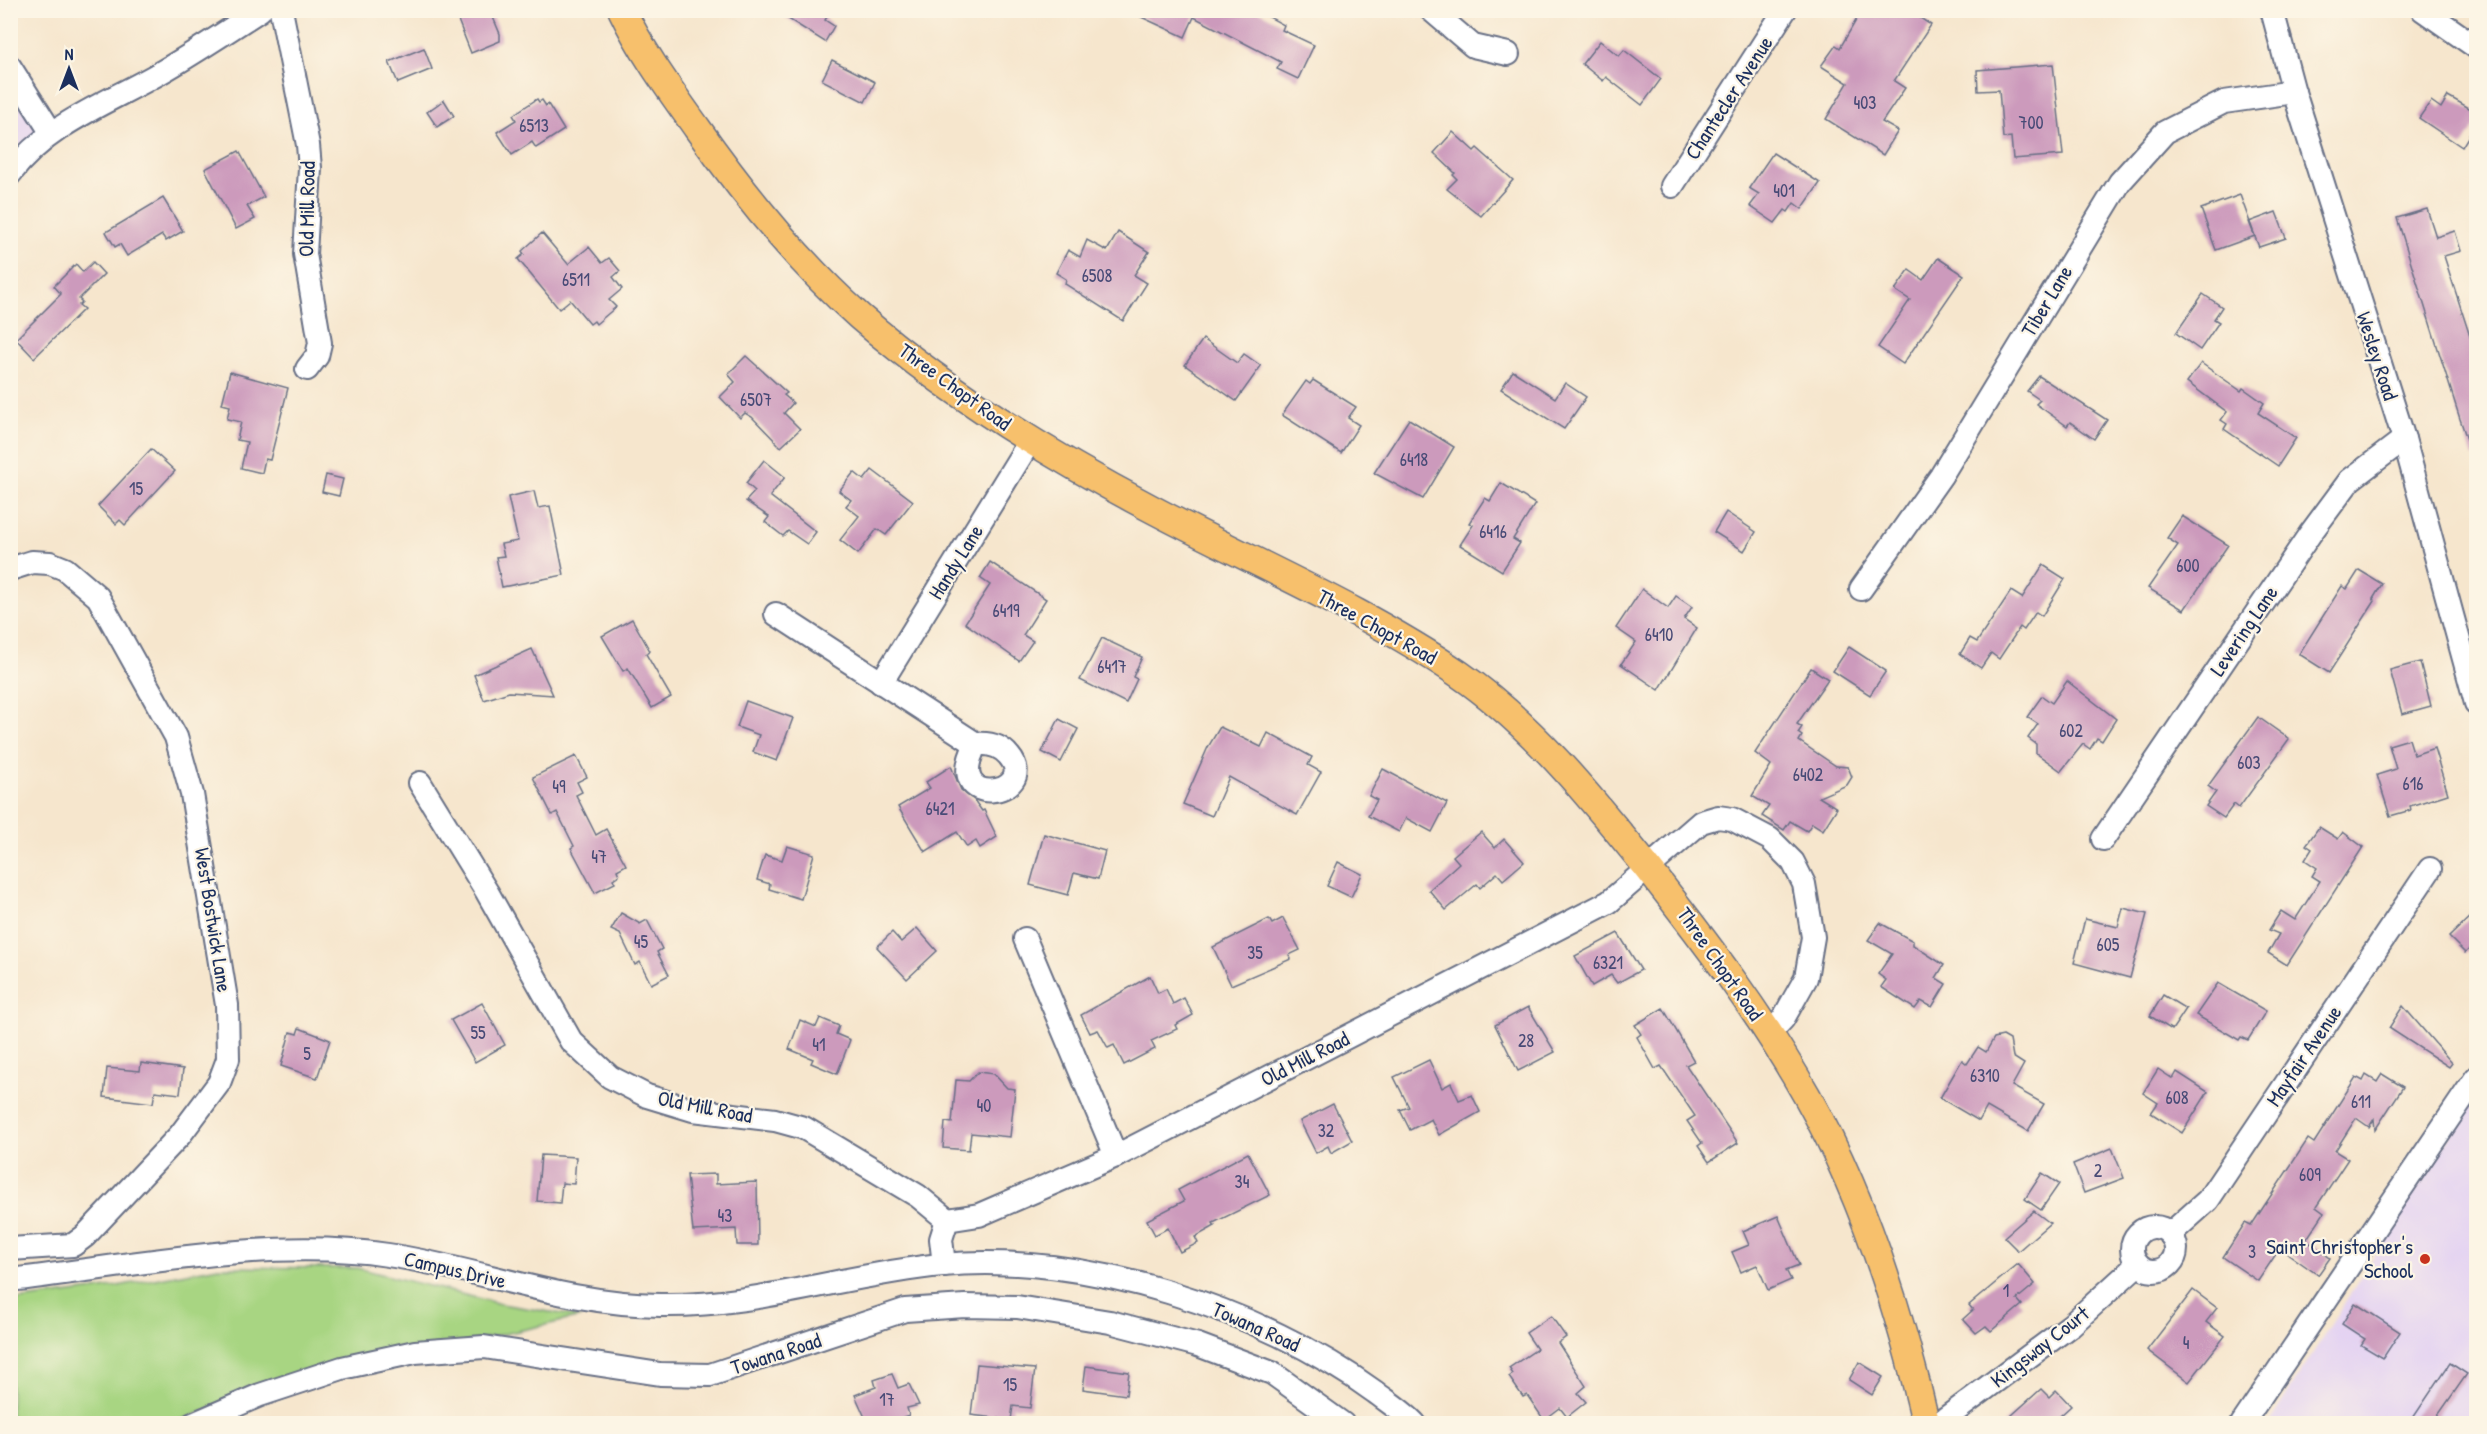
<svg xmlns="http://www.w3.org/2000/svg" width="2487" height="1434" font-family="'Patrick Hand',sans-serif">
<style>
.built{fill:#e4d3f2}
.green{fill:#a8d582;stroke:#628270;stroke-width:1.5}
.building{fill:#cc9abc}
.lines{fill:none;stroke-linecap:round;stroke-linejoin:round}
.minor-casing{stroke:#686f85;stroke-width:26}
.major-casing{stroke:#686f85;stroke-width:30}
.minor{stroke:#fff;stroke-width:22}
.major{stroke:#f7c06c;stroke-width:27}
.poi-dot{fill:#c8321e;stroke:#fcf5e5;stroke-width:2}
.labels{text-anchor:middle;stroke-width:4.5;stroke-linejoin:round;paint-order:stroke}
.number-label{font-size:18px;fill:#474a76}
.street-label{font-size:21px;fill:#1b2f5e;stroke:#fcf5e5}
.poi-label{font-size:21px;fill:#1b2f5e;stroke:#fcf5e5;text-anchor:end}
</style>
<rect width="100%" height="100%" fill="#fcf5e5"/>
<filter id="ink" filterUnits="userSpaceOnUse"><feTurbulence type="fractalNoise" baseFrequency=".0167" numOctaves="2"/><feDisplacementMap in="SourceGraphic" scale="12" xChannelSelector="R" yChannelSelector="G"/><feConvolveMatrix kernelMatrix="1 2 1 2 8 2 1 2 1" color-interpolation-filters="sRGB"/></filter>
<filter id="wash" filterUnits="userSpaceOnUse"><feTurbulence type="fractalNoise" baseFrequency=".008" numOctaves="4" result="noise"/><feDisplacementMap in="SourceGraphic" scale="24" xChannelSelector="R" yChannelSelector="G"/><feGaussianBlur stdDeviation="1.35" result="paint"/><feColorMatrix in="noise" values="0 0 0 0 0 0 0 0 0 0 0 0 0 0 0 0 0 1.4 0 .05"/><feComposite in="paint" operator="in"/></filter>
<g filter="url(#wash)">
<rect width="100%" height="100%" fill="#f6e6cd"/>
<g class="built">
<polygon points="10,38 61,132 10,169"/>
<polygon points="2476,1094 2476,1423 2269,1423"/>
</g>
<polygon class="green" points="218,1267 357,1268 501,1304 581,1317 267,1387 173,1423 11,1424 10,1301 102,1289"/>
<g id="blocks">
<g class="building">
<polygon points="454,10 490,10 500,34 500,41 471,53"/>
<polygon points="774,10 831,10 825,20 834,26 825,42"/>
<polygon points="1126,10 1256,10 1284,25 1282,30 1314,45 1298,79 1277,69 1281,62 1194,17 1185,37"/>
<polygon points="1862,10 1908,10 1931,25 1894,81 1905,88 1882,122 1898,131 1883,155 1826,119 1848,83 1821,66 1836,45 1840,48"/>
<polygon points="1600,41 1619,56 1624,50 1661,79 1642,105 1606,77 1603,81 1582,64"/>
<polygon points="424,48 432,69 398,83 389,62"/>
<polygon points="832,60 875,82 865,102 822,80"/>
<polygon points="2053,64 2063,155 2013,159 2011,137 2003,138 1999,90 1978,91 1977,70"/>
<polygon points="2448,96 2476,112 2476,124 2462,147 2419,118 2431,101 2441,108"/>
<polygon points="537,99 539,102 542,100 546,106 548,104 564,130 536,148 532,142 512,155 497,132 516,120 513,115"/>
<polygon points="444,100 454,116 437,127 427,112"/>
<polygon points="1453,132 1474,151 1477,148 1513,180 1481,216 1447,189 1457,179 1453,175 1455,173 1434,153"/>
<polygon points="239,151 264,197 247,206 255,219 236,229 205,169"/>
<polygon points="1773,153 1820,183 1802,209 1794,203 1788,212 1785,210 1775,223 1750,206 1759,194 1749,188"/>
<polygon points="2240,195 2255,236 2216,250 2201,209"/>
<polygon points="163,198 183,231 166,241 162,235 127,256 120,244 115,247 106,232"/>
<polygon points="2427,209 2436,237 2455,231 2461,251 2444,256 2476,355 2476,456 2473,457 2460,419 2397,218"/>
<polygon points="2276,212 2286,238 2259,247 2249,222"/>
<polygon points="1118,232 1149,252 1134,275 1147,283 1123,321 1065,284 1066,279 1056,273 1068,250 1080,257 1087,240 1107,251"/>
<polygon points="542,233 568,264 589,247 602,263 609,258 620,271 613,277 622,289 609,300 616,307 596,324 594,321 590,324 570,300 559,309 518,259 524,254 522,251"/>
<polygon points="1938,258 1964,275 1903,364 1878,347 1910,300 1895,290 1909,270 1923,280"/>
<polygon points="93,262 104,274 79,299 82,302 79,305 84,309 34,358 16,339 61,294 54,286 76,264 83,272"/>
<polygon points="2203,294 2222,307 2214,319 2219,322 2200,350 2176,333"/>
<polygon points="1203,339 1237,363 1244,354 1261,366 1236,401 1185,365"/>
<polygon points="746,356 787,393 784,395 793,403 784,413 800,429 781,447 752,417 745,413 740,418 720,397 735,382 728,374"/>
<polygon points="2201,363 2241,391 2243,388 2264,403 2258,413 2296,438 2278,466 2224,429 2227,424 2221,420 2227,412 2187,382"/>
<polygon points="1513,371 1555,398 1565,383 1586,397 1564,429 1501,389"/>
<polygon points="230,372 288,388 270,460 265,459 262,473 241,468 247,442 237,440 241,422 227,419 230,406 222,404"/>
<polygon points="2039,376 2107,420 2094,439 2070,422 2067,426 2036,404 2040,400 2027,391"/>
<polygon points="1313,380 1356,407 1348,418 1359,425 1341,453 1282,415 1306,381 1310,384"/>
<polygon points="1409,419 1454,447 1423,499 1374,473"/>
<polygon points="151,449 175,471 125,525 120,520 116,524 98,506"/>
<polygon points="764,460 785,477 770,496 816,532 807,544 788,531 783,536 765,522 769,517 746,501 755,491 746,483"/>
<polygon points="872,470 913,501 886,535 877,529 858,554 840,540 859,516 846,506 851,500 839,491 854,472 864,480"/>
<polygon points="326,475 343,479 339,496 322,492"/>
<polygon points="1501,483 1535,504 1513,539 1520,543 1502,571 1460,545 1473,525 1469,523 1485,498 1490,501"/>
<polygon points="534,491 538,508 550,506 564,575 502,587 496,557 504,556 501,544 518,541 508,497"/>
<polygon points="1726,512 1756,532 1744,551 1714,532"/>
<polygon points="2182,516 2228,545 2184,610 2148,588 2178,545 2167,538"/>
<polygon points="990,562 1046,599 1023,635 1033,641 1019,661 965,623 990,585 980,578"/>
<polygon points="2043,565 2065,579 2042,616 2036,612 2024,630 2020,627 1999,659 1991,653 1981,668 1960,654 1970,638 1977,642 2011,591 2022,598"/>
<polygon points="2359,570 2382,584 2373,599 2375,601 2329,673 2299,654 2342,586 2347,589"/>
<polygon points="1642,589 1668,608 1676,596 1692,607 1684,619 1697,628 1659,690 1621,664 1636,642 1616,628"/>
<polygon points="632,619 650,651 646,654 671,697 652,708 628,668 623,671 602,636"/>
<polygon points="1102,638 1142,657 1133,677 1137,679 1126,703 1080,680"/>
<polygon points="1849,647 1886,671 1870,695 1833,671"/>
<polygon points="532,649 553,695 509,692 484,700 474,675"/>
<polygon points="2420,662 2431,706 2402,714 2390,670"/>
<polygon points="1811,668 1828,679 1797,724 1802,727 1798,733 1802,736 1799,741 1836,766 1848,767 1852,777 1847,785 1819,797 1837,808 1823,830 1812,823 1807,831 1790,821 1784,830 1762,816 1769,806 1752,796 1771,765 1755,753"/>
<polygon points="2067,681 2116,719 2102,741 2097,738 2090,749 2083,744 2061,771 2036,753 2036,744 2028,738 2038,724 2027,717 2042,696 2052,703"/>
<polygon points="746,701 793,718 777,761 753,752 759,735 737,727"/>
<polygon points="2258,717 2289,739 2239,808 2234,804 2224,818 2206,806 2216,792 2208,786"/>
<polygon points="1059,719 1078,729 1061,762 1042,752"/>
<polygon points="1220,727 1261,747 1268,733 1312,757 1308,765 1321,772 1297,815 1229,777 1212,816 1183,804 1208,747"/>
<polygon points="2409,739 2414,755 2434,748 2448,794 2410,806 2411,810 2390,816 2377,775 2396,769 2389,745"/>
<polygon points="576,756 587,777 577,782 582,792 576,795 596,835 606,829 626,865 617,870 619,875 613,879 615,883 595,893 571,848 574,846 557,812 552,815 533,777"/>
<polygon points="951,766 961,790 974,800 982,811 984,810 997,837 980,848 976,841 967,847 957,832 925,852 898,807 930,788 926,782"/>
<polygon points="1383,769 1447,803 1432,832 1406,818 1399,832 1368,816 1377,800 1369,796"/>
<polygon points="2319,827 2338,839 2343,832 2363,847 2287,965 2268,953 2279,934 2269,930 2281,911 2295,920 2320,881 2312,876 2317,868 2305,860 2312,849 2306,845"/>
<polygon points="1481,832 1495,848 1504,839 1524,862 1503,880 1497,873 1480,888 1477,884 1446,910 1429,890 1459,863 1453,856"/>
<polygon points="1044,834 1105,851 1098,879 1074,873 1068,895 1030,885"/>
<polygon points="787,846 814,854 801,899 769,889 770,884 757,880 765,855 782,860"/>
<polygon points="1338,862 1362,874 1351,897 1327,886"/>
<polygon points="2123,908 2147,914 2130,978 2074,963 2085,919 2118,927"/>
<polygon points="2476,911 2476,943 2465,953 2449,937"/>
<polygon points="621,913 640,924 647,920 662,949 657,952 669,975 651,984 640,962 635,965 620,934 611,930"/>
<polygon points="1283,918 1300,950 1289,955 1291,959 1231,985 1213,947 1269,919 1272,924"/>
<polygon points="1880,923 1913,941 1913,945 1944,965 1936,978 1946,984 1932,1007 1921,1001 1915,1009 1881,987 1886,980 1878,974 1892,954 1868,940"/>
<polygon points="917,928 937,951 907,979 877,947 892,932 901,942"/>
<polygon points="1618,933 1641,970 1617,983 1611,975 1592,986 1575,956"/>
<polygon points="1150,976 1158,993 1166,989 1173,1004 1184,998 1193,1015 1175,1025 1177,1029 1151,1041 1155,1049 1124,1065 1114,1045 1108,1048 1098,1030 1090,1033 1081,1015"/>
<polygon points="2218,983 2266,1011 2248,1040 2241,1037 2239,1040 2196,1015"/>
<polygon points="2163,995 2186,1009 2172,1030 2150,1016"/>
<polygon points="482,1003 505,1045 475,1062 451,1020"/>
<polygon points="2403,1006 2452,1063 2449,1067 2389,1028"/>
<polygon points="1528,1007 1555,1052 1518,1071 1495,1025"/>
<polygon points="1663,1008 1694,1061 1686,1065 1738,1143 1709,1162 1698,1146 1702,1143 1687,1121 1695,1116 1661,1066 1655,1069 1637,1037 1641,1034 1635,1025"/>
<polygon points="820,1018 839,1026 836,1034 850,1040 837,1074 811,1063 813,1059 789,1049 800,1020 816,1027"/>
<polygon points="299,1028 330,1040 317,1078 281,1066 290,1032 297,1034"/>
<polygon points="2003,1036 2010,1040 2013,1057 2024,1064 2012,1086 2044,1104 2028,1131 1987,1107 1979,1121 1940,1098 1962,1060 1967,1064 1978,1047 1986,1052 1994,1038"/>
<polygon points="1429,1060 1442,1088 1451,1083 1459,1100 1472,1095 1480,1112 1439,1135 1431,1119 1410,1130 1400,1110 1409,1107 1394,1077"/>
<polygon points="141,1063 183,1069 180,1094 155,1091 153,1103 104,1097 107,1068 140,1071"/>
<polygon points="2158,1069 2173,1079 2177,1072 2208,1092 2182,1133 2151,1113 2158,1103 2143,1093"/>
<polygon points="978,1072 994,1074 1007,1088 1015,1089 1010,1137 971,1133 969,1150 943,1148 945,1122 952,1123 956,1080 969,1081"/>
<polygon points="2382,1074 2403,1087 2375,1130 2374,1119 2369,1127 2356,1118 2335,1151 2348,1159 2316,1207 2324,1213 2306,1240 2330,1258 2318,1275 2280,1248 2258,1281 2223,1257 2245,1223 2251,1226 2308,1139 2314,1143 2356,1077 2363,1081 2366,1075 2377,1082"/>
<polygon points="1333,1104 1352,1141 1331,1153 1328,1146 1316,1153 1300,1121"/>
<polygon points="2112,1148 2124,1178 2084,1193 2073,1164"/>
<polygon points="1248,1153 1270,1195 1213,1223 1215,1226 1195,1237 1198,1243 1180,1252 1168,1228 1155,1235 1147,1220 1184,1201 1178,1190"/>
<polygon points="541,1155 576,1157 574,1184 562,1183 560,1203 537,1201"/>
<polygon points="2042,1173 2059,1184 2041,1210 2025,1199"/>
<polygon points="716,1174 716,1184 757,1182 758,1245 737,1245 736,1229 693,1231 687,1175"/>
<polygon points="2034,1211 2050,1223 2018,1251 2004,1237"/>
<polygon points="1778,1216 1799,1265 1786,1270 1791,1280 1768,1290 1757,1265 1741,1272 1732,1252 1749,1245 1743,1231"/>
<polygon points="2018,1264 2035,1284 2017,1299 2022,1305 1991,1331 1986,1326 1976,1333 1963,1319 1973,1310 1969,1305"/>
<polygon points="2193,1290 2217,1308 2206,1322 2225,1336 2189,1382 2147,1350"/>
<polygon points="2355,1303 2400,1332 2383,1358 2361,1345 2365,1339 2342,1324"/>
<polygon points="1551,1316 1566,1337 1558,1343 1586,1386 1578,1393 1586,1402 1567,1417 1560,1408 1544,1420 1527,1395 1523,1397 1509,1377 1513,1374 1509,1368 1537,1349 1526,1333"/>
<polygon points="1859,1362 1883,1377 1872,1395 1849,1380"/>
<polygon points="2450,1363 2467,1374 2432,1424 2409,1424"/>
<polygon points="977,1364 1035,1369 1030,1408 1013,1406 1011,1420 971,1415"/>
<polygon points="1086,1366 1129,1372 1126,1395 1083,1389"/>
<polygon points="892,1374 898,1388 909,1384 919,1405 907,1408 909,1415 885,1424 868,1424 855,1395 876,1387 874,1380"/>
<polygon points="2041,1389 2049,1397 2056,1390 2071,1406 2051,1424 2002,1424"/>
</g>
</g>
</g>
<g filter="url(#ink)">
<use href="#blocks" fill-opacity="0" stroke="#686f85" stroke-width="1.5"/>
<g class="lines">
<g class="minor-casing">
<g id="minor">
<polyline points="281,10 308,145 310,168 305,254 320,343 317,356 307,369"/>
<polyline points="1431,10 1473,46 1508,54"/>
<polyline points="2272,10 2294,92 2404,439 2476,703"/>
<polyline points="2423,10 2476,47"/>
<polyline points="10,67 51,132"/>
<path d="M10,174C48,124 105,104 158,74C193,54 226,32 260,10"/>
<polyline points="1672,186 1785,10"/>
<polyline points="10,569 32,562 50,563 65,569 98,597 176,737 192,794 227,1005 228,1059 219,1083 180,1135 85,1236 73,1245 10,1249"/>
<polyline points="1861,589 1941,476 2120,182 2165,132 2224,102 2294,92"/>
<path d="M776,614L976,744C940,813 1042,795 1009,756C1001,746 989,743 976,744"/>
<polyline points="881,683 1030,441"/>
<polyline points="420,783 487,892 571,1041 610,1077 647,1096 693,1110 775,1120 804,1128 918,1196 947,1220"/>
<polyline points="2103,839 2310,534 2350,480 2404,439"/>
<polyline points="1025,939 1116,1156"/>
<circle cx="2154" cy="1249" r="22"/>
<polyline points="2170,1234 2208,1200 2430,869"/>
<polyline points="944,1265 941,1239 947,1220 979,1215 1116,1156 1609,902 1701,822 1718,817 1732,819 1770,839 1793,862 1804,884 1813,937 1806,978 1783,1019 1769,1034"/>
<path d="M10,1280C130,1266 269,1237 388,1255C482,1269 563,1304 660,1305C756,1307 847,1274 942,1265C1084,1251 1261,1309 1375,1392C1388,1402 1404,1412 1415,1424"/>
<polyline points="193,1424 260,1395 342,1368 415,1352 484,1347 660,1374 710,1375 905,1310 965,1306 1017,1307 1110,1322 1198,1345 1272,1373 1343,1424"/>
<polyline points="1938,1424 2071,1325 2138,1264"/>
<polyline points="2242,1424 2476,1078"/>
</g>
</g>
<g class="major-casing">
<path id="major" d="M622,10C642,52 670,90 697,128C745,196 798,262 860,317C948,393 1049,455 1152,509C1254,563 1364,609 1459,674C1533,725 1591,798 1647,867C1705,941 1760,1013 1807,1096C1864,1197 1900,1311 1926,1424"/>
</g>
<use href="#minor" class="minor"/>
<use href="#major" class="major"/>
</g>
</g>
<circle class="poi-dot" cx="2425" cy="1259" r="6"/>
<g class="labels">
<g class="number-label">
<text x="1865" y="109">403</text>
<text x="2031" y="129">700</text>
<text x="534" y="132">6513</text>
<text x="1784" y="197">401</text>
<text x="1097" y="282">6508</text>
<text x="576" y="286">6511</text>
<text x="756" y="406">6507</text>
<text x="1414" y="466">6418</text>
<text x="136" y="495">15</text>
<text x="1493" y="538">6416</text>
<text x="2188" y="572">600</text>
<text x="1006" y="617">6419</text>
<text x="1659" y="641">6410</text>
<text x="1112" y="673">6417</text>
<text x="2071" y="737">602</text>
<text x="2249" y="769">603</text>
<text x="1808" y="781">6402</text>
<text x="2413" y="790">616</text>
<text x="559" y="793">49</text>
<text x="940" y="815">6421</text>
<text x="599" y="863">47</text>
<text x="641" y="948">45</text>
<text x="2108" y="951">605</text>
<text x="1255" y="959">35</text>
<text x="1608" y="969">6321</text>
<text x="478" y="1039">55</text>
<text x="1526" y="1047">28</text>
<text x="819" y="1051">41</text>
<text x="307" y="1060">5</text>
<text x="1985" y="1082">6310</text>
<text x="2177" y="1104">608</text>
<text x="2361" y="1108">611</text>
<text x="984" y="1112">40</text>
<text x="1326" y="1137">32</text>
<text x="2098" y="1177">2</text>
<text x="2310" y="1181">609</text>
<text x="1242" y="1188">34</text>
<text x="725" y="1222">43</text>
<text x="2252" y="1258">3</text>
<text x="2006" y="1297">1</text>
<text x="2186" y="1349">4</text>
<text x="1010" y="1391">15</text>
<text x="887" y="1406">17</text>
</g>
<g class="street-label">
<text transform="translate(1729 98) rotate(-57)" y="7">Chantecler Avenue</text>
<text transform="translate(307 209) rotate(-89)" y="7">Old Mill Road</text>
<text transform="translate(2047 301) rotate(-59)" y="7">Tiber Lane</text>
<text transform="translate(2377 356) rotate(72)" y="7">Wesley Road</text>
<text transform="translate(955 387) rotate(36)" y="7">Three Chopt Road</text>
<text transform="translate(956 562) rotate(-58)" y="7">Handy Lane</text>
<text transform="translate(1377 627) rotate(29)" y="7">Three Chopt Road</text>
<text transform="translate(2244 631) rotate(-56)" y="7">Levering Lane</text>
<text transform="translate(213 920) rotate(81)" y="7">West Bostwick Lane</text>
<text transform="translate(1720 964) rotate(55)" y="7">Three Chopt Road</text>
<text transform="translate(2304 1056) rotate(-56)" y="7">Mayfair Avenue</text>
<text transform="translate(1305 1059) rotate(-27)" y="7">Old Mill Road</text>
<text transform="translate(705 1107) rotate(11)" y="7">Old Mill Road</text>
<text transform="translate(455 1270) rotate(13)" y="7">Campus Drive</text>
<text transform="translate(1256 1327) rotate(24)" y="7">Towana Road</text>
<text transform="translate(2040 1347) rotate(-38)" y="7">Kingsway Court</text>
<text transform="translate(776 1354) rotate(-18)" y="7">Towana Road</text>
</g>
<g class="poi-label">
<text x="2413" y="1254">Saint Christopher's<tspan x="2413" dy="24">School</tspan></text>
</g>
</g>
<rect width="2487" height="1434" fill="none" stroke="#fcf5e5" stroke-width="36"/>
<g transform="translate(69 69)" stroke="#fcf5e5" stroke-width="4.5" paint-order="stroke">
<path d="M0-4.5L10 22L0 15L-10 22Z" fill="#1b2f5e"/>
<text y="-9" font-size="16" font-weight="bold" text-anchor="middle" fill="#1b2f5e">N</text>
</g>
</svg>
